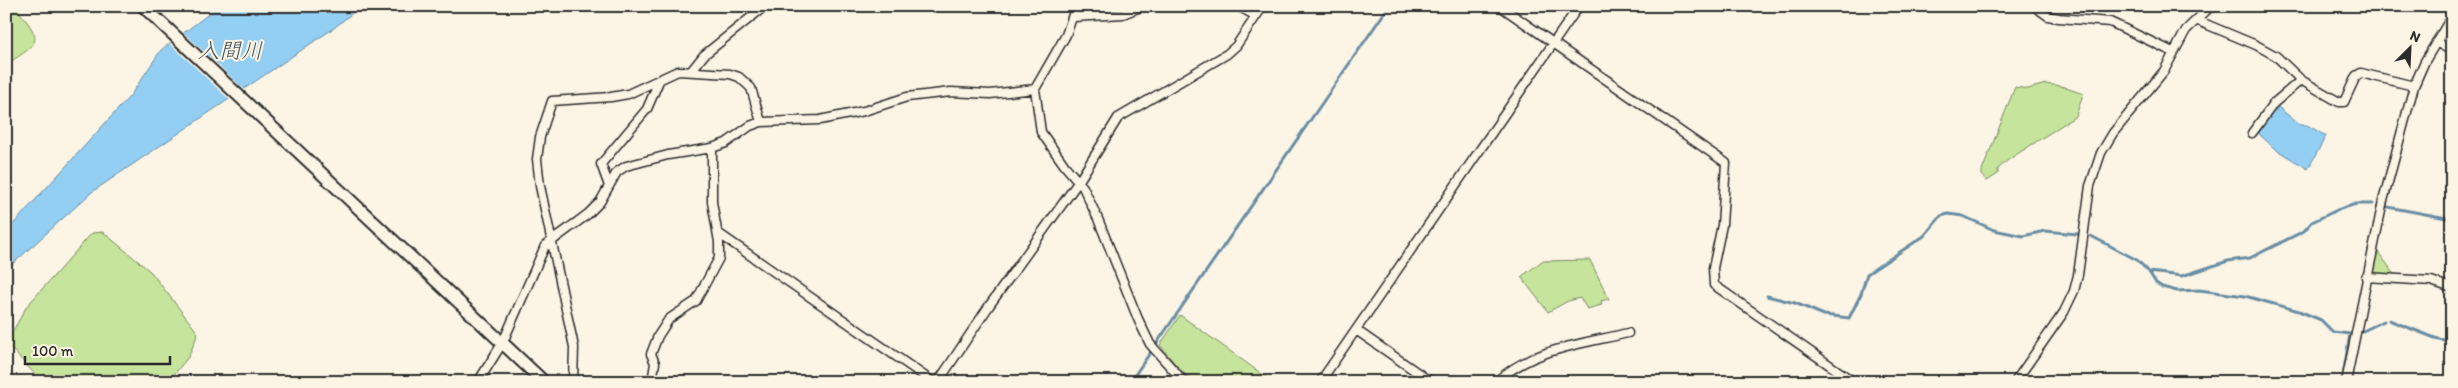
<svg xmlns="http://www.w3.org/2000/svg" width="2458" height="388" font-family="Itim,'Klee One',sans-serif">
<rect width="100%" height="100%" fill="#fcf5e5"/>
<filter id="ink" filterUnits="userSpaceOnUse"><feTurbulence type="fractalNoise" baseFrequency=".02" numOctaves="2"/><feDisplacementMap in="SourceGraphic" scale="10" xChannelSelector="R" yChannelSelector="G"/><feConvolveMatrix kernelMatrix="1 2 1 2 8 2 1 2 1" color-interpolation-filters="sRGB"/></filter>
<g filter="url(#ink)">
<path fill="#c6e49c" stroke="#788864" d="M 6,6 L 15,6 C 41,40 45,41 6,64 Z
M 2046,84 L 2061,86 L 2083,94 L 2076,116 L 2008,160 L 1998,169 L 1998,174 L 1987,181 L 1982,175 L 1982,171 L 2015,87 L 2028,89 Z
M 103,232 L 151,272 L 198,333 L 189,356 L 168,382 L 42,382 L 6,343 L 27,306 L 92,233 Z
M 2375,248 L 2393,272 L 2397,275 L 2370,273 Z
M 1590,260 L 1609,299 L 1601,301 L 1602,305 L 1587,309 L 1580,298 L 1568,301 L 1548,312 L 1521,277 L 1542,261 Z
M 1180,315 L 1273,382 L 1194,382 L 1176,365 L 1160,345 Z"/>
<path fill="#93cef3" stroke="#698da3" d="M 219,6 L 361,6 L 334,28 L 92,192 L 6,270 L 6,232 L 130,96 L 161,50 Z
M 2277,106 L 2300,125 L 2307,125 L 2326,136 L 2308,169 L 2275,149 L 2259,134 L 2262,124 Z"/>
<path fill="#fcf5e5" d="M 183,32 L 246,91 L 231,101 L 168,42 Z"/>
<g fill="none" stroke-linecap="round" stroke-linejoin="round">
<path stroke="#698da3" stroke-width="3" d="M 2388,207 L 2452,219
M 2091,236 L 2137,260 L 2149,272 L 2182,276 L 2228,261 L 2250,258 L 2304,231 L 2312,222 L 2337,210 L 2356,204 L 2373,204
M 2149,272 L 2156,283 L 2162,287 L 2177,291 L 2199,290 L 2245,296 L 2299,311 L 2321,320 L 2333,332 L 2350,334 L 2342,382
M 1767,296 L 1795,303 L 1824,315 L 1849,318 L 1861,294 L 1867,274 L 1924,236 L 1941,216 L 1948,214 L 1963,216 L 1994,230 L 2023,236 L 2045,231 L 2078,234
M 2389,320 L 2435,338 L 2452,342
M 2363,331 L 2384,321
M 1130,382 L 1389,6"/>
<g stroke="#2b2b2b" stroke-width="11">
<path id="street" d="M 1238,6 L 1256,16
M 1500,6 L 1726,163 L 1722,225 L 1713,268 L 1714,285 L 1854,382
M 2034,6 L 2048,16 L 2059,18 L 2110,22 L 2173,52
M 2450,6 L 2452,10
M 1074,17 L 1123,14 L 1143,6
M 2196,20 L 2256,45 L 2276,56 L 2301,80 L 2339,102 L 2344,102 L 2356,76 L 2361,73 L 2414,86
M 2436,42 L 2452,51
M 692,70 L 704,55 L 765,6
M 1035,89 L 1041,132 L 1065,166 L 1083,187 L 1098,219 L 1138,319 L 1150,344 L 1184,382
M 2252,133 L 2274,103 L 2301,80
M 609,186 L 601,164 L 647,109 L 659,81
M 718,233 L 933,382
M 2366,277 L 2431,281 L 2452,288
M 1356,330 L 1431,382
M 478,382 L 503,342 L 545,246 L 588,214 L 600,202 L 617,172 L 626,166 L 668,155 L 712,148 L 726,143 L 750,126 L 761,122 L 820,120 L 864,111 L 907,97 L 951,92 L 990,94 L 1035,89 L 1066,35 L 1076,6
M 573,382 L 574,347 L 540,186 L 537,159 L 540,137 L 552,101 L 611,97 L 628,94 L 678,71 L 730,74 L 739,77 L 751,88 L 761,122
M 652,382 L 655,363 L 651,354 L 658,336 L 669,319 L 696,301 L 719,258 L 719,242 L 712,202 L 712,148
M 938,382 L 989,306 L 1079,181 L 1118,118 L 1227,54 L 1236,46 L 1263,6
M 1320,382 L 1579,6
M 1496,382 C 1531,349 1582,344 1628,333
M 2015,382 L 2064,312 L 2074,291 L 2078,275 L 2090,186 L 2101,153 L 2113,133 L 2164,71 L 2186,30 L 2211,6
M 2346,382 L 2383,201 L 2414,86 L 2425,61 L 2452,16"/>
</g>
<g stroke="#2b2b2b" stroke-width="15">
<path id="secondary" d="M 143,6 L 544,382"/>
</g>
<use href="#street" stroke="#fcf5e5" stroke-width="8"/>
<use href="#secondary" stroke="#fcf5e5" stroke-width="11"/>
</g>
</g>
<g text-anchor="middle" stroke-width="4" stroke-linejoin="round" paint-order="stroke">
<g font-size="22" font-style="italic" fill="#45545d" stroke="#fcf5e5">
<text x="230" y="58">入間川</text>
</g>
</g>
<rect width="2458" height="388" fill="none" stroke="#fcf5e5" stroke-width="25"/>
<rect x="12" y="12" width="2433" height="363" fill="none" stroke="#2b2b2b" stroke-width="2" filter="url(#ink)"/>
<g transform="translate(2410 48) rotate(24)" stroke="#fcf5e5" stroke-width="4" paint-order="stroke">
<path d="M0-4L9 19L0 12L-9 19Z" fill="#2b2b2b"/>
<text y="-8" font-size="14" font-weight="bold" text-anchor="middle" fill="#2b2b2b">N</text>
</g>
<path d="M25 356v8h145v-8" fill="none" stroke="#2b2b2b" stroke-width="2.5"/>
<text x="32" y="356" font-size="15" fill="#2b2b2b" stroke="#fcf5e5" stroke-width="4" paint-order="stroke">100 m</text>
</svg>
